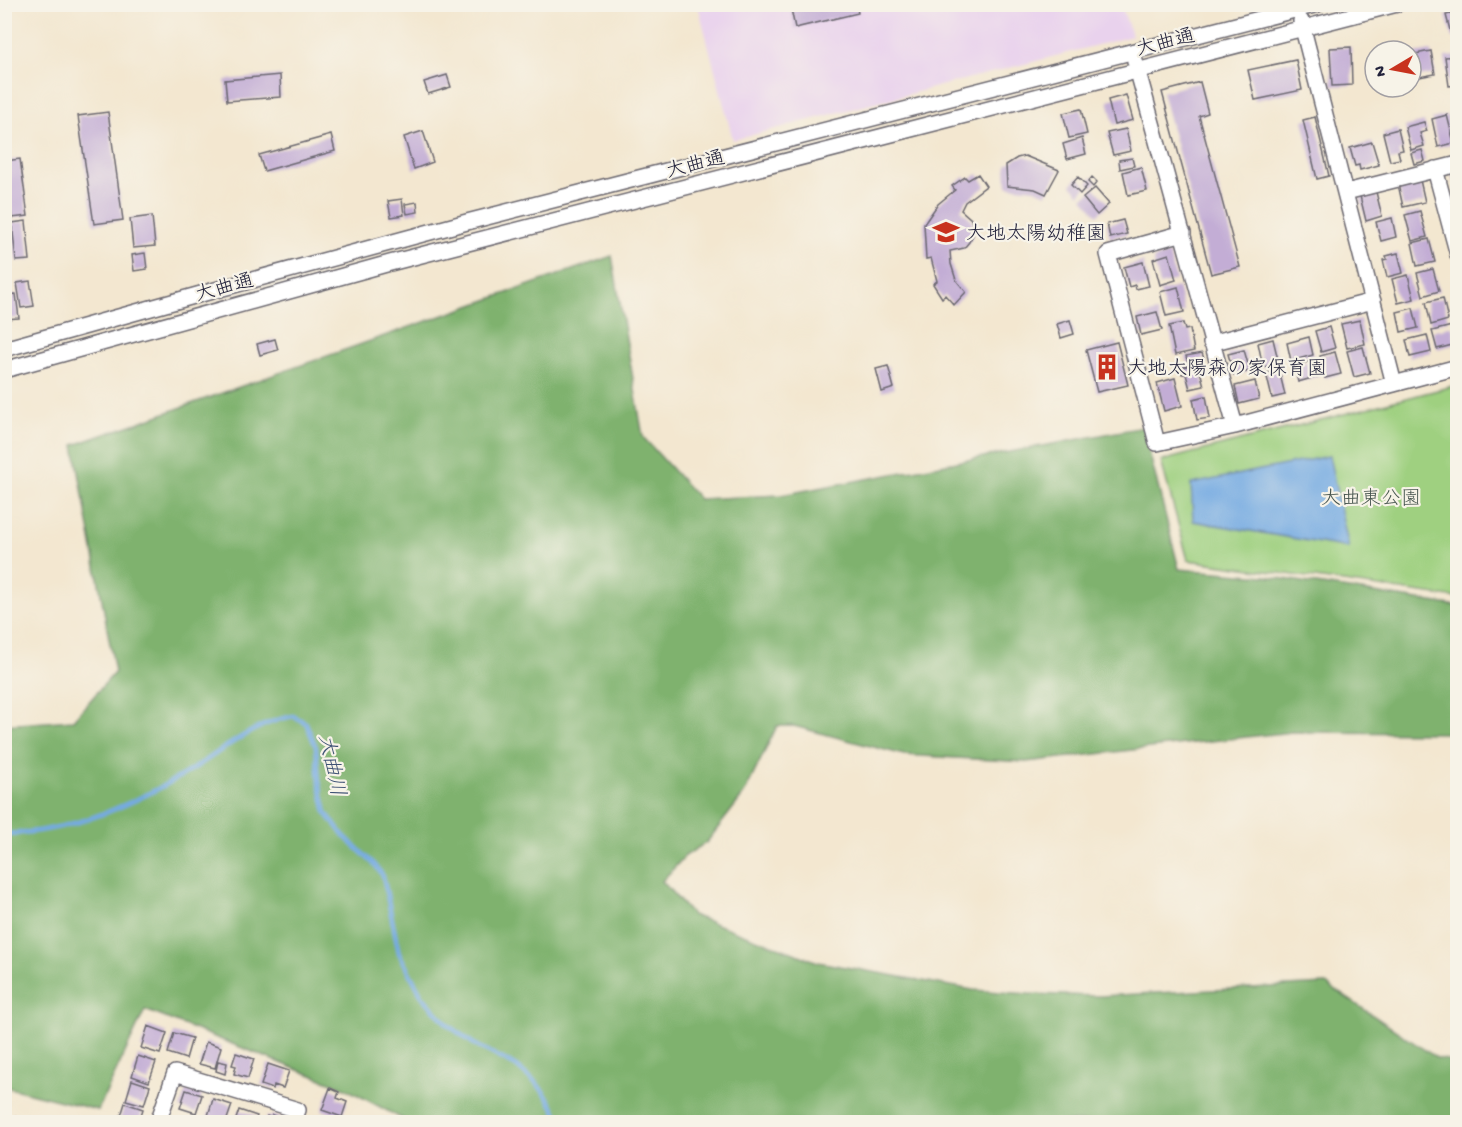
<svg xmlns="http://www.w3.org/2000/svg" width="1462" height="1127" font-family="'Gochi Hand','Klee One',sans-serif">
<rect width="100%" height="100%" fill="#f7f3e8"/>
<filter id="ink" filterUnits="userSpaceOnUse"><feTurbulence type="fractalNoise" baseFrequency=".0167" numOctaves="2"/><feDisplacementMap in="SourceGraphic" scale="12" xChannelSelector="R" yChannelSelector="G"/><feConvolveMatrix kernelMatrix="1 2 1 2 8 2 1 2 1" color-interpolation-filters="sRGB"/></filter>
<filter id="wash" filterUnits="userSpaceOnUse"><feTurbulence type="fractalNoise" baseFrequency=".008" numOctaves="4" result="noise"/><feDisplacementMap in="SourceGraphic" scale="24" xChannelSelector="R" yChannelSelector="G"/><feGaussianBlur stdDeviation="1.35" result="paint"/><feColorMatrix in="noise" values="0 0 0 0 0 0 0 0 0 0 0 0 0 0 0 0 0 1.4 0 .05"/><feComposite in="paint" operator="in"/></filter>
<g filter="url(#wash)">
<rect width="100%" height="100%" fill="#f3e7d0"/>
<path fill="#e9d2ed" d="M 698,5 L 1121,5 L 1132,36 L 733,140 Z"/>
<path fill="#9fd080" stroke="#60795e" stroke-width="1.5" d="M 1457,385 L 1457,598 L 1188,560 L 1161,461 Z"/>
<path fill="#7fb26e" stroke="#506a54" stroke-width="1.5" d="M 612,256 L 643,437 L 699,499 L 781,495 L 1143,427 L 1179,569 L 1265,576 L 1457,606 L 1457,733 L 1292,732 L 1026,762 L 904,755 L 794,726 L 777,726 L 744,794 L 707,842 L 685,856 L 662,881 L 692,915 L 818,962 L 973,990 L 1029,994 L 1099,996 L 1326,984 L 1437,1058 L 1457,1062 L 1457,1122 L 408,1122 L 345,1088 L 145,1010 L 98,1110 L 5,1087 L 5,725 L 73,720 L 115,672 L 74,445 Z"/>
<path fill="#74aae2" stroke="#4b668e" stroke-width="1.5" d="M 1329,456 L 1349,548 L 1193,521 L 1191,484 Z"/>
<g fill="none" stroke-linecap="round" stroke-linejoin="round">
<path stroke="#74aae2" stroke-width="4.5" d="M 4,834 C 67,833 128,807 181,776 C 219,754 250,724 293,716 L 306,723 L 316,747 L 319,781 L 326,813 L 344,836 L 375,865 L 383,876 L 399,953 L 422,996 L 448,1025 L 474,1044 L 516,1066 L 538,1085 L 548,1098 L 562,1122"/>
</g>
<g id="blocks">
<path fill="#c3add5" d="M 790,4 L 856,4 L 858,13 L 795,28 Z
M 1458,12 L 1458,37 L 1452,38 L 1446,15 Z
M 1351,47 L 1352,85 L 1332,86 L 1330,48 Z
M 1431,51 L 1435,74 L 1419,77 L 1415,54 Z
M 1458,56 L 1458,85 L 1449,86 L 1445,57 Z
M 1296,60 L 1302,90 L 1255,100 L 1248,70 Z
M 280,75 L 281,97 L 227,101 L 225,80 Z
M 447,75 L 451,87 L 428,94 L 424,82 Z
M 1200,82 L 1208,113 L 1199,116 L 1240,267 L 1211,274 L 1162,92 Z
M 1126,95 L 1133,120 L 1114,125 L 1108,100 Z
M 1081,109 L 1087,134 L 1069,138 L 1063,113 Z
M 108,112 L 123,220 L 94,224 L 78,116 Z
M 1447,115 L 1454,143 L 1438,147 L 1432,119 Z
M 1315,117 L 1329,176 L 1317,179 L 1303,120 Z
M 1424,122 L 1427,131 L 1420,133 L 1424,146 L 1411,150 L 1405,127 Z
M 1126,129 L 1131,151 L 1113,155 L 1107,133 Z
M 1398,129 L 1403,150 L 1398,151 L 1400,159 L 1390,161 L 1383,133 Z
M 423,131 L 433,162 L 414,169 L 404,137 Z
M 331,135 L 335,151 L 264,171 L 259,155 Z
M 1082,138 L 1086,154 L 1067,159 L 1063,144 Z
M 1372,142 L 1379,165 L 1360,170 L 1359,165 L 1355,166 L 1350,148 Z
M 1422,150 L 1425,161 L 1414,164 L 1411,153 Z
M 1025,156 L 1059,170 L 1046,194 L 1035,189 L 1007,186 L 1006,165 L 1017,158 Z
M 1132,158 L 1134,166 L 1120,169 L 1119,160 Z
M 20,159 L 28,216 L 12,218 L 5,161 Z
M 1141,167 L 1147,191 L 1128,195 L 1123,172 Z
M 1458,173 L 1458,191 L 1457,191 L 1452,174 Z
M 978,174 L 986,186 L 965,202 L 961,210 L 971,219 L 973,227 L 973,235 L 969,242 L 964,248 L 950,251 L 951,264 L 956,280 L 966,292 L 954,305 L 945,295 L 942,298 L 933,284 L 937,281 L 931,258 L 926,259 L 924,224 L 938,204 L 955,190 L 952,186 L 965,177 L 968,180 Z
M 1078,177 L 1087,186 L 1080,194 L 1071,185 Z
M 1092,177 L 1097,182 L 1093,187 L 1088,182 Z
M 1420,180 L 1425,202 L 1403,207 L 1398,184 Z
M 1095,188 L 1109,204 L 1097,215 L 1083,198 Z
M 1376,192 L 1382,216 L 1366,221 L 1360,196 Z
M 402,199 L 404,215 L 391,217 L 388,201 Z
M 417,202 L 418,212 L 407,214 L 405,204 Z
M 1420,211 L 1427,237 L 1412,241 L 1405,215 Z
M 152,216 L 155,246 L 133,248 L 130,219 Z
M 1392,218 L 1396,237 L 1381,241 L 1376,222 Z
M 1123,220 L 1127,234 L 1110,238 L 1107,224 Z
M 26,221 L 30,260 L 16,261 L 12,223 Z
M 1429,239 L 1435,262 L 1417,266 L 1412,243 Z
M 145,253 L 147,269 L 134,271 L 132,255 Z
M 1398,253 L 1403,273 L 1387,277 L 1383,260 L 1387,259 L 1386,256 Z
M 1169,254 L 1176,280 L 1160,285 L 1153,259 Z
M 1143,262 L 1149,286 L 1136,289 L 1135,285 L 1129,287 L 1124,267 Z
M 1433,269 L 1439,291 L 1423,296 L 1417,273 Z
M 1408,275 L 1414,299 L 1398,303 L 1392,279 Z
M 30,281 L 34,306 L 21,308 L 17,283 Z
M 1178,287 L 1184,312 L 1166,316 L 1160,292 Z
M 16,294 L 19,318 L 4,319 L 4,295 Z
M 1443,298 L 1448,320 L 1431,325 L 1426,302 Z
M 1413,308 L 1418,328 L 1401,332 L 1397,312 Z
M 1157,312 L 1162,330 L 1141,335 L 1137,317 Z
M 1070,320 L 1074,334 L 1061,338 L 1057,324 Z
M 1360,320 L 1365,344 L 1347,348 L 1341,324 Z
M 1183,323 L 1185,330 L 1190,329 L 1194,351 L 1175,355 L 1169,326 Z
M 1452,326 L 1456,344 L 1437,349 L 1432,331 Z
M 1329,327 L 1335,348 L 1321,352 L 1315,331 Z
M 1427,335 L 1431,352 L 1410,357 L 1406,340 Z
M 1309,337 L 1313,355 L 1291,361 L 1287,343 Z
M 275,339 L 278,350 L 260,355 L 257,344 Z
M 1273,339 L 1279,364 L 1263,367 L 1258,343 Z
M 1117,342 L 1128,385 L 1097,392 L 1086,350 Z
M 1363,347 L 1370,373 L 1354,377 L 1347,351 Z
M 1244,350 L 1250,371 L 1234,375 L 1228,354 Z
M 1335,352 L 1341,374 L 1325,378 L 1320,356 Z
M 1202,353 L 1204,359 L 1188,363 L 1186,356 Z
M 1314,360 L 1319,376 L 1298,382 L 1294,366 Z
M 1198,363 L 1204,386 L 1190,389 L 1186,374 L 1182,374 L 1180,368 Z
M 888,366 L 894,388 L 882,392 L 876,369 Z
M 1279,370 L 1285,395 L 1272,398 L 1266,373 Z
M 1175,378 L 1182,406 L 1164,411 L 1157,383 Z
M 1255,381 L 1259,399 L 1239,404 L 1235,386 Z
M 1206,396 L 1210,418 L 1197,420 L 1193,399 Z
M 148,1026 L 167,1033 L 160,1054 L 141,1048 Z
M 174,1033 L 192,1038 L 186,1059 L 168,1053 Z
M 206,1042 L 221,1047 L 215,1068 L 199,1064 Z
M 236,1053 L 254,1059 L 248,1078 L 234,1074 L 236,1066 L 232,1065 Z
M 138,1056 L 156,1062 L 149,1082 L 132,1076 Z
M 218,1061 L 227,1063 L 225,1074 L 216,1071 Z
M 268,1064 L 289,1071 L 283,1088 L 274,1085 L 273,1089 L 261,1085 Z
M 132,1080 L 150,1086 L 144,1105 L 126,1100 Z
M 330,1088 L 339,1092 L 337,1098 L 347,1102 L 342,1117 L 322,1110 Z
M 186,1090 L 202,1095 L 196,1113 L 180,1108 Z
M 213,1099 L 232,1105 L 226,1122 L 217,1122 L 207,1119 Z
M 125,1103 L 143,1109 L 139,1122 L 119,1122 Z
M 239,1110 L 257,1116 L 255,1122 L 235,1122 Z
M 272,1115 L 283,1119 L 282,1122 L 265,1122 L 267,1116 L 271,1118 Z
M 10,1116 L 55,1121 L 55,1122 L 9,1122 Z"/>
</g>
</g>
<g filter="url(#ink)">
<use href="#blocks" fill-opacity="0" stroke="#6b676f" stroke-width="1.5"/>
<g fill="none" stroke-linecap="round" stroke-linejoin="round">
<g stroke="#6b676f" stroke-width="18">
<path id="minor" d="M 1301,21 L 1394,384
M 1135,61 L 1235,426
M 1435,169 L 1458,255
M 1346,192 L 1458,164
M 1183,233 L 1108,254 L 1157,443 L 1235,426 L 1458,367
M 1211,343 L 1373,301
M 4,349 L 219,289 L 467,222 L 1318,4
M 4,370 L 390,263 L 1397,4
M 158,1122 L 175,1073 L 298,1110 L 293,1122"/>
</g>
<use href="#minor" stroke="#fff" stroke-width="15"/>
</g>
</g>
<defs>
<g id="school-bare" transform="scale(2.07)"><path d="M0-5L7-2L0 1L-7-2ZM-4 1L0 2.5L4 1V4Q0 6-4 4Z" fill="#c8321e" stroke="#f7f3e8" stroke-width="2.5" paint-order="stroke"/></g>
<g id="building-bare" transform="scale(2.07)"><path d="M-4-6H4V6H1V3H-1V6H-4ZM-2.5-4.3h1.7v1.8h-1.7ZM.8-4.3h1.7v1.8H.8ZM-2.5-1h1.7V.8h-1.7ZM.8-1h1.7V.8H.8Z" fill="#c8321e" stroke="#f7f3e8" stroke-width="2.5" paint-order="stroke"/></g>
</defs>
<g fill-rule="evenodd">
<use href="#school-bare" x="946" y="232"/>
<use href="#building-bare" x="1107" y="367"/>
</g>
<g text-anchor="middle" stroke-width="4.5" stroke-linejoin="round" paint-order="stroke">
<g font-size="20" fill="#22223b" stroke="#f7f3e8">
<text transform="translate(1165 41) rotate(-14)" y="7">大曲通</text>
<text transform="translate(695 163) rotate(-14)" y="7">大曲通</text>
<text transform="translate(224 286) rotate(-15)" y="7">大曲通</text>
</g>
<g font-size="20" fill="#22223b" stroke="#f7f3e8" text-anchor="start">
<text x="966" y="239">大地太陽幼稚園</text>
<text x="1127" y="374">大地太陽森の家保育園</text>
</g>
<g font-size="20" fill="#485650" stroke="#f7f3e8">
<text x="1371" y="504">大曲東公園</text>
</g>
<g font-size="21" font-style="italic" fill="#3f5275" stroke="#f7f3e8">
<text transform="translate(333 765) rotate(78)" y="7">大曲川</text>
</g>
</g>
<rect width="1462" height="1127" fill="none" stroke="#f7f3e8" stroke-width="24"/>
<g transform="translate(1393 69) rotate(260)"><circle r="28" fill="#f7f3e8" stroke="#a29fa3" stroke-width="1.5"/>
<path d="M0-4.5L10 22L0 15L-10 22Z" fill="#c8321e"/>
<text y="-9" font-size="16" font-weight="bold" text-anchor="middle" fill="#22223b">N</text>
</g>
</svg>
